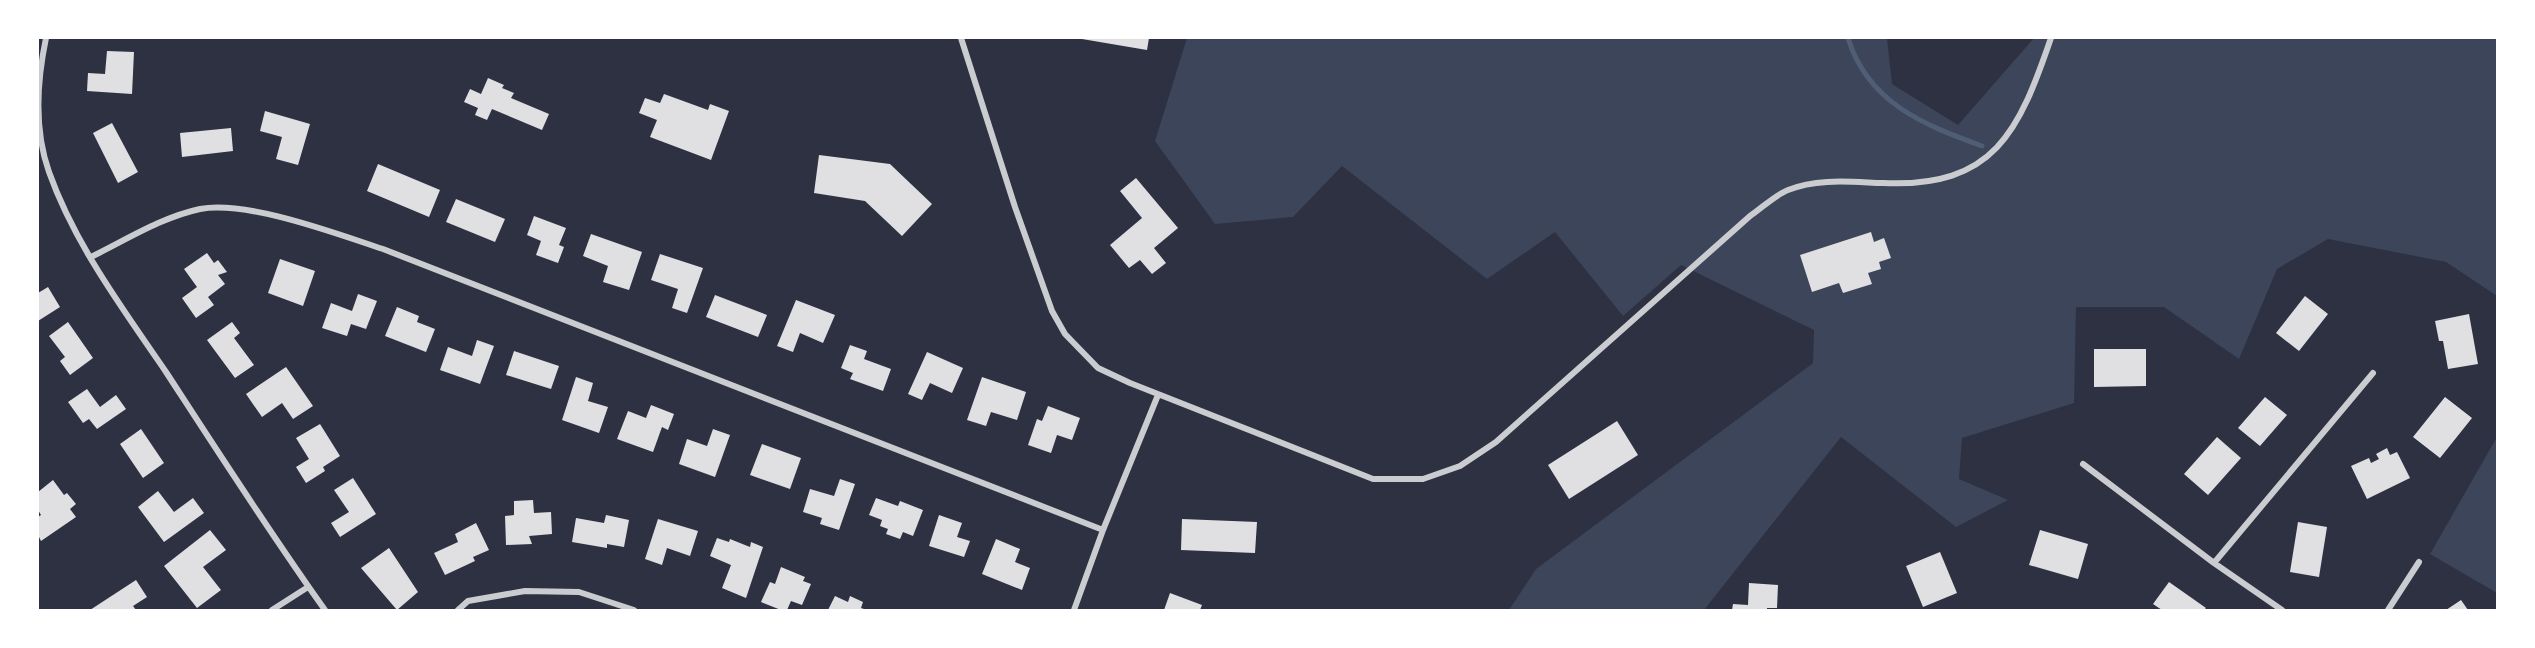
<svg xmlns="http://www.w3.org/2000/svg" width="2535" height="648" font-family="'Source Sans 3',sans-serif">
<rect width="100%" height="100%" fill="#2d3142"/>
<path fill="#3c4559" d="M 1187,38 L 1887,38 L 1892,84 L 1958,125 L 2034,38 L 2497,38 L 2497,296 L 2446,262 L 2328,239 L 2277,269 L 2239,359 L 2164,307 L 2076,307 L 2074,403 L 1962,438 L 1959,479 L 2008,500 L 1956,527 L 1841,437 L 1704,610 L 1509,610 L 1536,569 L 1813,363 L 1814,330 L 1681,265 L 1623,316 L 1555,232 L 1487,279 L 1342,166 L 1293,217 L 1215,224 L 1155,141 Z
M 2497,437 L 2497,593 L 2430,554 Z"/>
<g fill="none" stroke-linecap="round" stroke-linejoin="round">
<path stroke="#4f5d75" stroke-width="5" d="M 1848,38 C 1868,103 1924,125 1982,146"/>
</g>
<path fill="#e0e0e3" d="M 1076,38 L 1149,38 L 1147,50 Z
M 107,51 L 134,52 L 132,94 L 87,91 L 88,73 L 105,74 Z
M 488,78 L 504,85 L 502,88 L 514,93 L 511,98 L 549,114 L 542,130 L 492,109 L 487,120 L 475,115 L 478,108 L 464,102 L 470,89 L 481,94 Z
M 664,94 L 708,110 L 710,104 L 729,111 L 711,160 L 650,137 L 657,120 L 639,113 L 645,98 L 660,103 Z
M 265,111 L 310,124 L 298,165 L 276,159 L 282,137 L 260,131 Z
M 112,123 L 138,172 L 118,183 L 93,133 Z
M 231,128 L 233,151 L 182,157 L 180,133 Z
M 819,155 L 890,164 L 932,204 L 902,236 L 865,201 L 814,193 Z
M 378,164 L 440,190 L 429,217 L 367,191 Z
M 1136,178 L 1178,228 L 1154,248 L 1166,263 L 1152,274 L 1140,260 L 1129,268 L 1110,245 L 1142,218 L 1120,191 Z
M 456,199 L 505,219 L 495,242 L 446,222 Z
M 534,216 L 566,228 L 559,245 L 564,247 L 558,263 L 536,255 L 541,241 L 527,235 Z
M 1871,232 L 1874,242 L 1884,238 L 1891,258 L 1879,262 L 1881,269 L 1868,273 L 1872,284 L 1843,293 L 1839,283 L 1812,292 L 1800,255 Z
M 591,234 L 642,252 L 629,290 L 603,282 L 608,266 L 583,256 Z
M 207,253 L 214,263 L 218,260 L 227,272 L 218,275 L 225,284 L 208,297 L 214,305 L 196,318 L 182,298 L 197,287 L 184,269 Z
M 660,254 L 703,268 L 687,313 L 672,308 L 678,289 L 651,280 Z
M 280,259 L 315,271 L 303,306 L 268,293 Z
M 48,287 L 60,307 L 38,321 L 38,293 Z
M 358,294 L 377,301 L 366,329 L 351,324 L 347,336 L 322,328 L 331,303 L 352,311 Z
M 715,295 L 767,315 L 758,337 L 706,317 Z
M 2305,296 L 2328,314 L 2299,351 L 2276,333 Z
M 796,300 L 835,315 L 823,343 L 800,333 L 793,352 L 777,346 Z
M 397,307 L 419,316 L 417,322 L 435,329 L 426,352 L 385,336 Z
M 2469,314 L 2478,364 L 2448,369 L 2443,341 L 2439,341 L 2435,321 Z
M 68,322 L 93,358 L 70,375 L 60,361 L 65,357 L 49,336 Z
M 232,322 L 240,333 L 234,338 L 254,365 L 235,378 L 207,340 Z
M 477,340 L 494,346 L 480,384 L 440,370 L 448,347 L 472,356 Z
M 850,345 L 867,351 L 864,359 L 891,369 L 883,391 L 850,379 L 853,373 L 841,368 Z
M 2094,349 L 2146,349 L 2146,386 L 2094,387 Z
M 514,351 L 559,366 L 551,389 L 506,375 Z
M 927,352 L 963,368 L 952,393 L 930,383 L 922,400 L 908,394 Z
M 286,367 L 313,406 L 293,419 L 282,403 L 262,417 L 246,394 Z
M 576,377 L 593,383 L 588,401 L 608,407 L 599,433 L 562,420 Z
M 982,377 L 1026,392 L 1017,420 L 991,412 L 986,426 L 967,420 Z
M 87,389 L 100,407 L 116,395 L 126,409 L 97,429 L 89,419 L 83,423 L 68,402 Z
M 2265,397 L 2287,415 L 2260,446 L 2238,428 Z
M 2445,397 L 2472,418 L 2440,458 L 2413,437 Z
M 651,405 L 674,414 L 668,430 L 662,427 L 653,452 L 617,439 L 628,411 L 646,418 Z
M 1048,406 L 1080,418 L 1072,440 L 1057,435 L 1051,453 L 1028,445 L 1037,419 L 1042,421 Z
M 1617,421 L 1638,455 L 1569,499 L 1548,465 Z
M 320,424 L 340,456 L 323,467 L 325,471 L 306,483 L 296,467 L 309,459 L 296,438 Z
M 141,429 L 164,463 L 143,478 L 120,444 Z
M 713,429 L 730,435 L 715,477 L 679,464 L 687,439 L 707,446 Z
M 2217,437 L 2241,458 L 2208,495 L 2184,474 Z
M 762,444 L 801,458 L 790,489 L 750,475 Z
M 2387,448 L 2390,455 L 2397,452 L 2410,478 L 2367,499 L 2351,466 L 2369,458 L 2371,463 L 2379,459 L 2376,454 Z
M 353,478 L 376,514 L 340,537 L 331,523 L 349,512 L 334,490 Z
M 840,479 L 855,484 L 839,530 L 820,524 L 822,518 L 803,512 L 810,489 L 834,496 Z
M 53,480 L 64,495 L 67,493 L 76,504 L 70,509 L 76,517 L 41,541 L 38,535 L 38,517 L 41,515 L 38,510 L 38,492 Z
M 158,491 L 174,512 L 193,498 L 204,513 L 164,542 L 138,507 Z
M 876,498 L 898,506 L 900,501 L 923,510 L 913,536 L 903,532 L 900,539 L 886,534 L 888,529 L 880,526 L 882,520 L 869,515 Z
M 533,500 L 534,513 L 551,512 L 552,534 L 529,536 L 532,544 L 506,545 L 505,516 L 514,515 L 514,501 Z
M 606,515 L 629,520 L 624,547 L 607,544 L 607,548 L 572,542 L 576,518 L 604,523 Z
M 939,515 L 962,523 L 957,537 L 970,541 L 964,557 L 929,546 Z
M 658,519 L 698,531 L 690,556 L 667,548 L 662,565 L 645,559 Z
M 1182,519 L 1257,522 L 1255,553 L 1181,550 Z
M 2298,522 L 2327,527 L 2319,577 L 2290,572 Z
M 476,523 L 489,550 L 473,557 L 475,561 L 445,575 L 434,553 L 458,542 L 455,534 Z
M 210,530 L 226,550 L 203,567 L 221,590 L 197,608 L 164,566 Z
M 2040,530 L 2088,544 L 2078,579 L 2029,565 Z
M 717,538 L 729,542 L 730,539 L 750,547 L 751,542 L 763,547 L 746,598 L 722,588 L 731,565 L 710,556 Z
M 996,539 L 1020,549 L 1015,562 L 1030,568 L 1022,590 L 982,574 Z
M 389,548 L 418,592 L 397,610 L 361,568 Z
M 1940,552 L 1957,593 L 1923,607 L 1906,566 Z
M 781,567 L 805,577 L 803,581 L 811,584 L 802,605 L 791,601 L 787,610 L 781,610 L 761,602 L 770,582 L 775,584 Z
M 136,580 L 147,597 L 133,606 L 136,610 L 90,610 Z
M 2169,582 L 2206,608 L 2204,610 L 2162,610 L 2153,604 Z
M 1749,583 L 1778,585 L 1777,608 L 1767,608 L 1767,610 L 1732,610 L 1733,604 L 1748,605 Z
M 1170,593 L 1202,605 L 1200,610 L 1164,610 Z
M 835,596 L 848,602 L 850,596 L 863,602 L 861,608 L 867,610 L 828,610 Z
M 2461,600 L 2468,610 L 2446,610 Z"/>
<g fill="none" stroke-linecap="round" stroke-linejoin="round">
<path stroke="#caccd0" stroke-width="6" d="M 46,38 C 37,81 34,130 49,172 C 75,245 123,309 166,372 C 218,452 270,533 325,610
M 961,38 L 1015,207 L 1052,311 L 1065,334 L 1098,368 L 1130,383 L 1373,479 L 1423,479 L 1460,466 L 1496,442 L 1750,216 C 1762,208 1775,195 1788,190 C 1818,178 1851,182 1883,183 C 1995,188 2019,131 2051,38
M 91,257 C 126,240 162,217 200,209 C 247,200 337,234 383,249 L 1103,530
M 2083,464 L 2214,563 L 2282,610
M 2214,563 L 2373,373
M 272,610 L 308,587
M 458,610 L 468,601 L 525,591 L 579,592 L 634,610
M 1074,610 L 1103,530 L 1158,395
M 2388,610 L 2419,562"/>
</g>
<rect width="2535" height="648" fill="none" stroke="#ffffff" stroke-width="78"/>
</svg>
